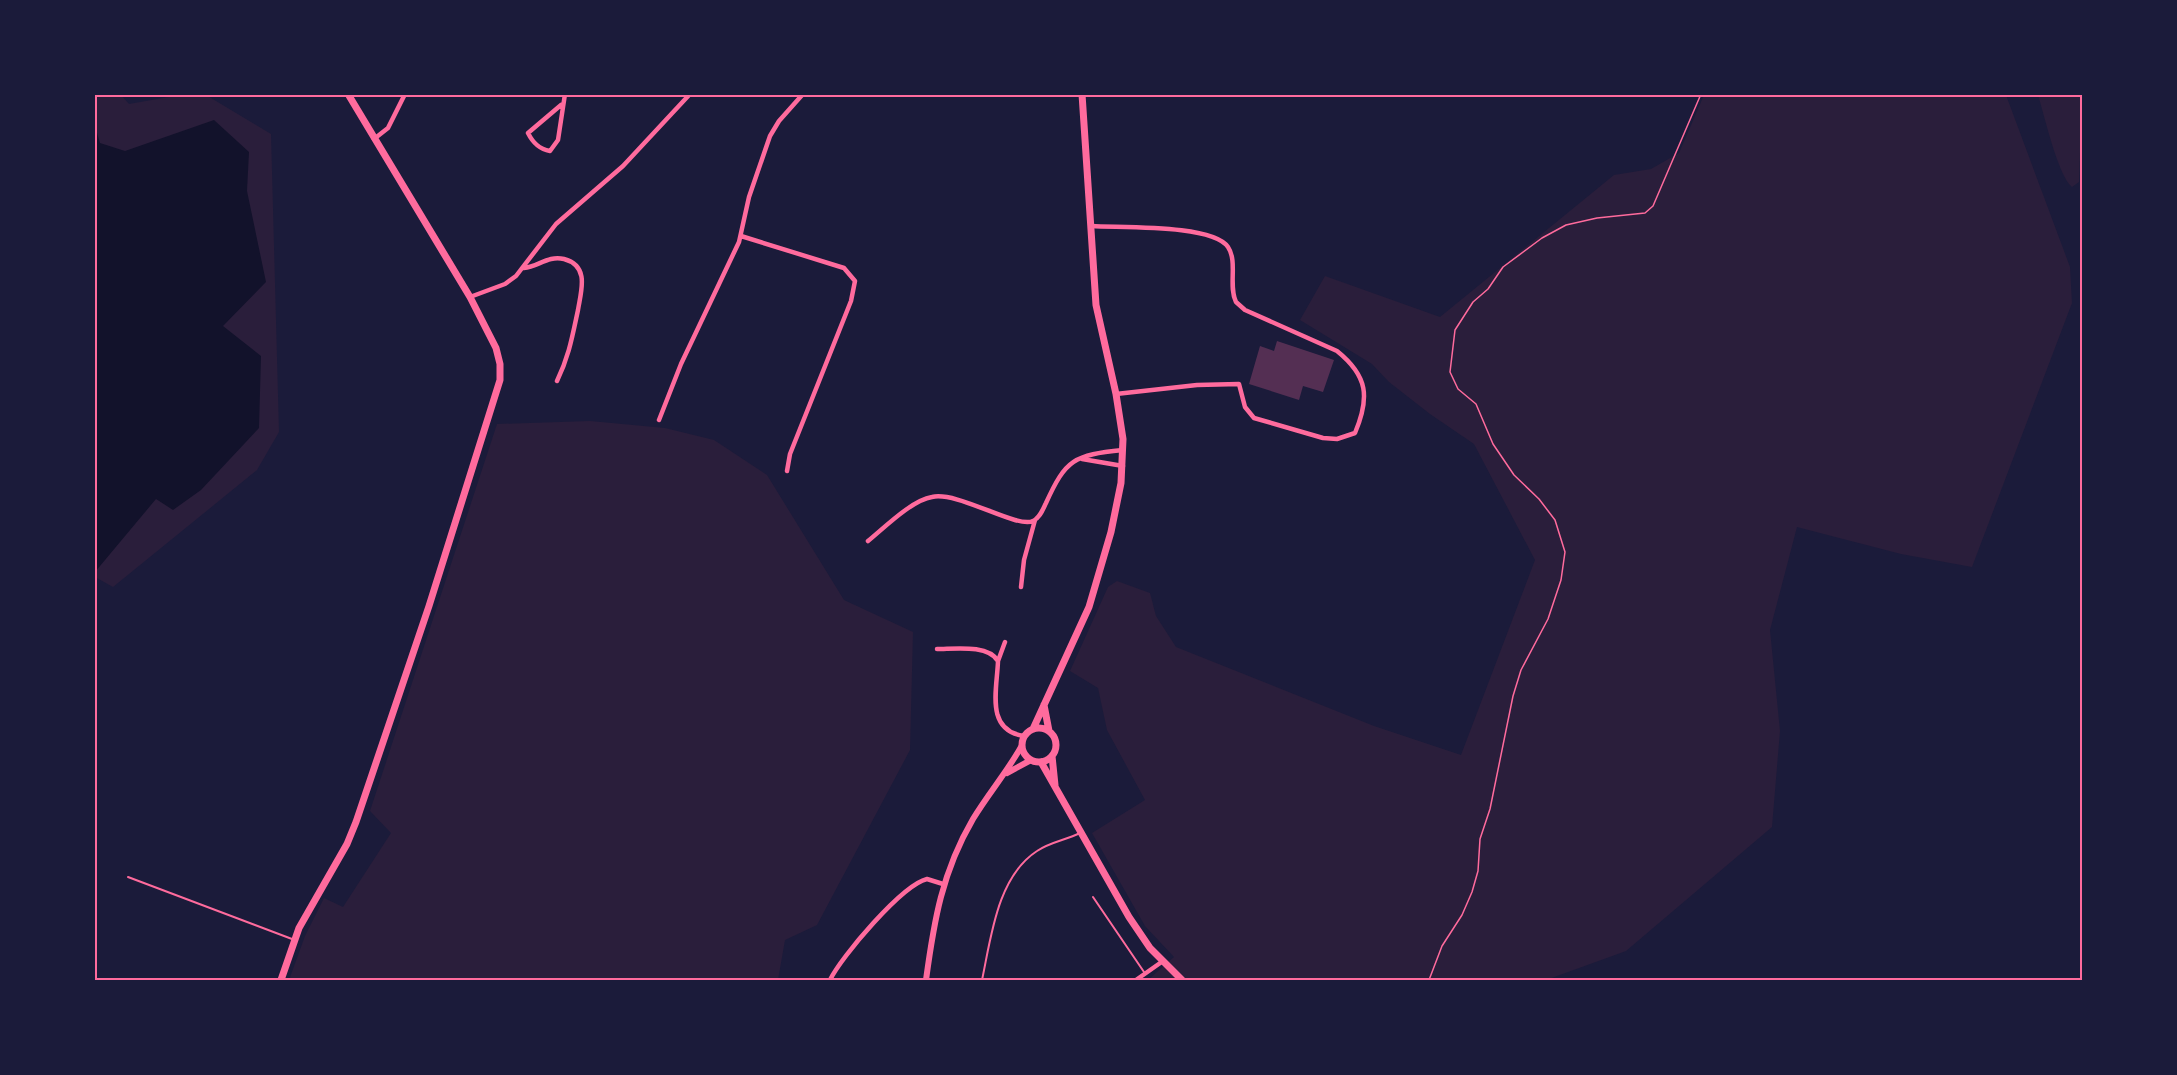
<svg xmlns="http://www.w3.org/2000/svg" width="2177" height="1075" font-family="Georgia,serif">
<rect width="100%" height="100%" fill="#1b1b3a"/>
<path fill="#2a1e3b" d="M 95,95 L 121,95 L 129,104 L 180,95 L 206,95 L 271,134 L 279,432 L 257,470 L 113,587 L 95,577 Z
M 1704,95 L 2006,95 L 2070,267 L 2072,303 L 1972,567 L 1901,554 L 1797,527 L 1770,630 L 1780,731 L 1772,827 L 1626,951 L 1546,980 L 1148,980 L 1174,957 L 1145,926 L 1092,833 L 1145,800 L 1107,730 L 1098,688 L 1070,671 L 1108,587 L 1117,581 L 1150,593 L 1156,616 L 1176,647 L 1374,726 L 1461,755 L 1535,560 L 1474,444 L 1430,414 L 1389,382 L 1372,364 L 1300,320 L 1325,276 L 1440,317 L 1614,175 L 1651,169 L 1679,153 Z
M 2038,95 L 2082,95 L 2079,182 L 2072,187 C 2058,176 2044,114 2038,95 Z
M 590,421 L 665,428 L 714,440 L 767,475 L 844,600 L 913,632 L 910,750 L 817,925 L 785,940 L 778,980 L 289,980 L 305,936 L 324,898 L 343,907 L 391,833 L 370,811 L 497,424 Z"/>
<path fill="#12122b" d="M 214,120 L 249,152 L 247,191 L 266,282 L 223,326 L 261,356 L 259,428 L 201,490 L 173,510 L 156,499 L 95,572 L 95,126 L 100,143 L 125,151 Z"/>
<path fill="#542f53" d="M 1277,341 L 1334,360 L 1323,392 L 1303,386 L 1299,400 L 1249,384 L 1260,346 L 1274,351 Z"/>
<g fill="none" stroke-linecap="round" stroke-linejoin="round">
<path stroke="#ff6b9d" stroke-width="1.5" d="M 1429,980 L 1442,946 L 1462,915 L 1472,892 L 1478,871 L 1480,839 L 1490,809 L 1513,696 L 1521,670 L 1548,619 L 1561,580 L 1565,552 L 1555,520 L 1539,499 L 1514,475 L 1493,444 L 1476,404 L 1458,389 L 1450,372 L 1455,330 L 1473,302 L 1488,289 L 1503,267 L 1542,238 L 1566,225 L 1597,218 L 1645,213 L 1653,206 L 1701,94"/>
<path stroke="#ff6b9d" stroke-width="2" d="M 128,877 L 292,939
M 1093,897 L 1144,972
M 982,980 C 991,938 997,877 1037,851 C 1050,842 1066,840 1080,833"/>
<path stroke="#ff6b9d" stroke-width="4.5" d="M 561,105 L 528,133 C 533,143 539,149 550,151 L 558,140 L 565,94
M 374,139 L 388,128 L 405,94
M 1092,226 C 1120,228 1212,224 1228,247 C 1238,262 1228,286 1236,302 L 1245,310 L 1337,351 C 1368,376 1370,397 1355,433 L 1337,439 L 1323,438 L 1254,418 L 1245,407 L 1239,384 L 1197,385 L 1116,394
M 741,236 L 844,268 L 855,281 L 851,301 L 790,454 L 787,471
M 524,268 C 538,267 548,255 564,259 C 590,266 581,291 578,310 C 572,338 569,356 557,381
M 470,297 L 505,284 L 516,276 L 556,224 L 623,166 L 690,94
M 659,420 L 681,364 L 739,242 L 749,197 L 770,136 L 779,121 L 803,94
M 1082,459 L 1123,466
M 868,541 C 884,528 912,500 932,497 C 958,491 1017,529 1033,521 C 1040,518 1043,509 1046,503 C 1066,459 1074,455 1123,450
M 1021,587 L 1024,560 L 1035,520
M 937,649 C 954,649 988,644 998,661 C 997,690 985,730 1024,736
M 998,661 L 1005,642
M 830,980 C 841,957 902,885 927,879 L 943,884
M 1136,980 L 1163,961"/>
<path stroke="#ff6b9d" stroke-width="6" d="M 1007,773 L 1031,760
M 926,980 C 934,921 942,872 973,819 C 988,794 1007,772 1021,747"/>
<path stroke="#ff6b9d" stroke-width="7" d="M 1044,705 L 1049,731
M1022 745a17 17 0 1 1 34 0a17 17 0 1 1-34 0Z
M 1033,729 L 1089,607 L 1111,532 L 1121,483 L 1123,439 L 1116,394 L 1096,305 L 1082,94
M 1052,756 L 1055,785
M 1041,762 L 1129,917 L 1150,948 L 1182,980
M 281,980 L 299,928 L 347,844 L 356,822 L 429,606 L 500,380 L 500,364 L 496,348 L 470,297 L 348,94"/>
</g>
<rect width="2177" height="1075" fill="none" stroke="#1b1b3a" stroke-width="192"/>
<rect x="96" y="96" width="1985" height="883" fill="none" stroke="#ff6b9d" stroke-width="2"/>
</svg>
